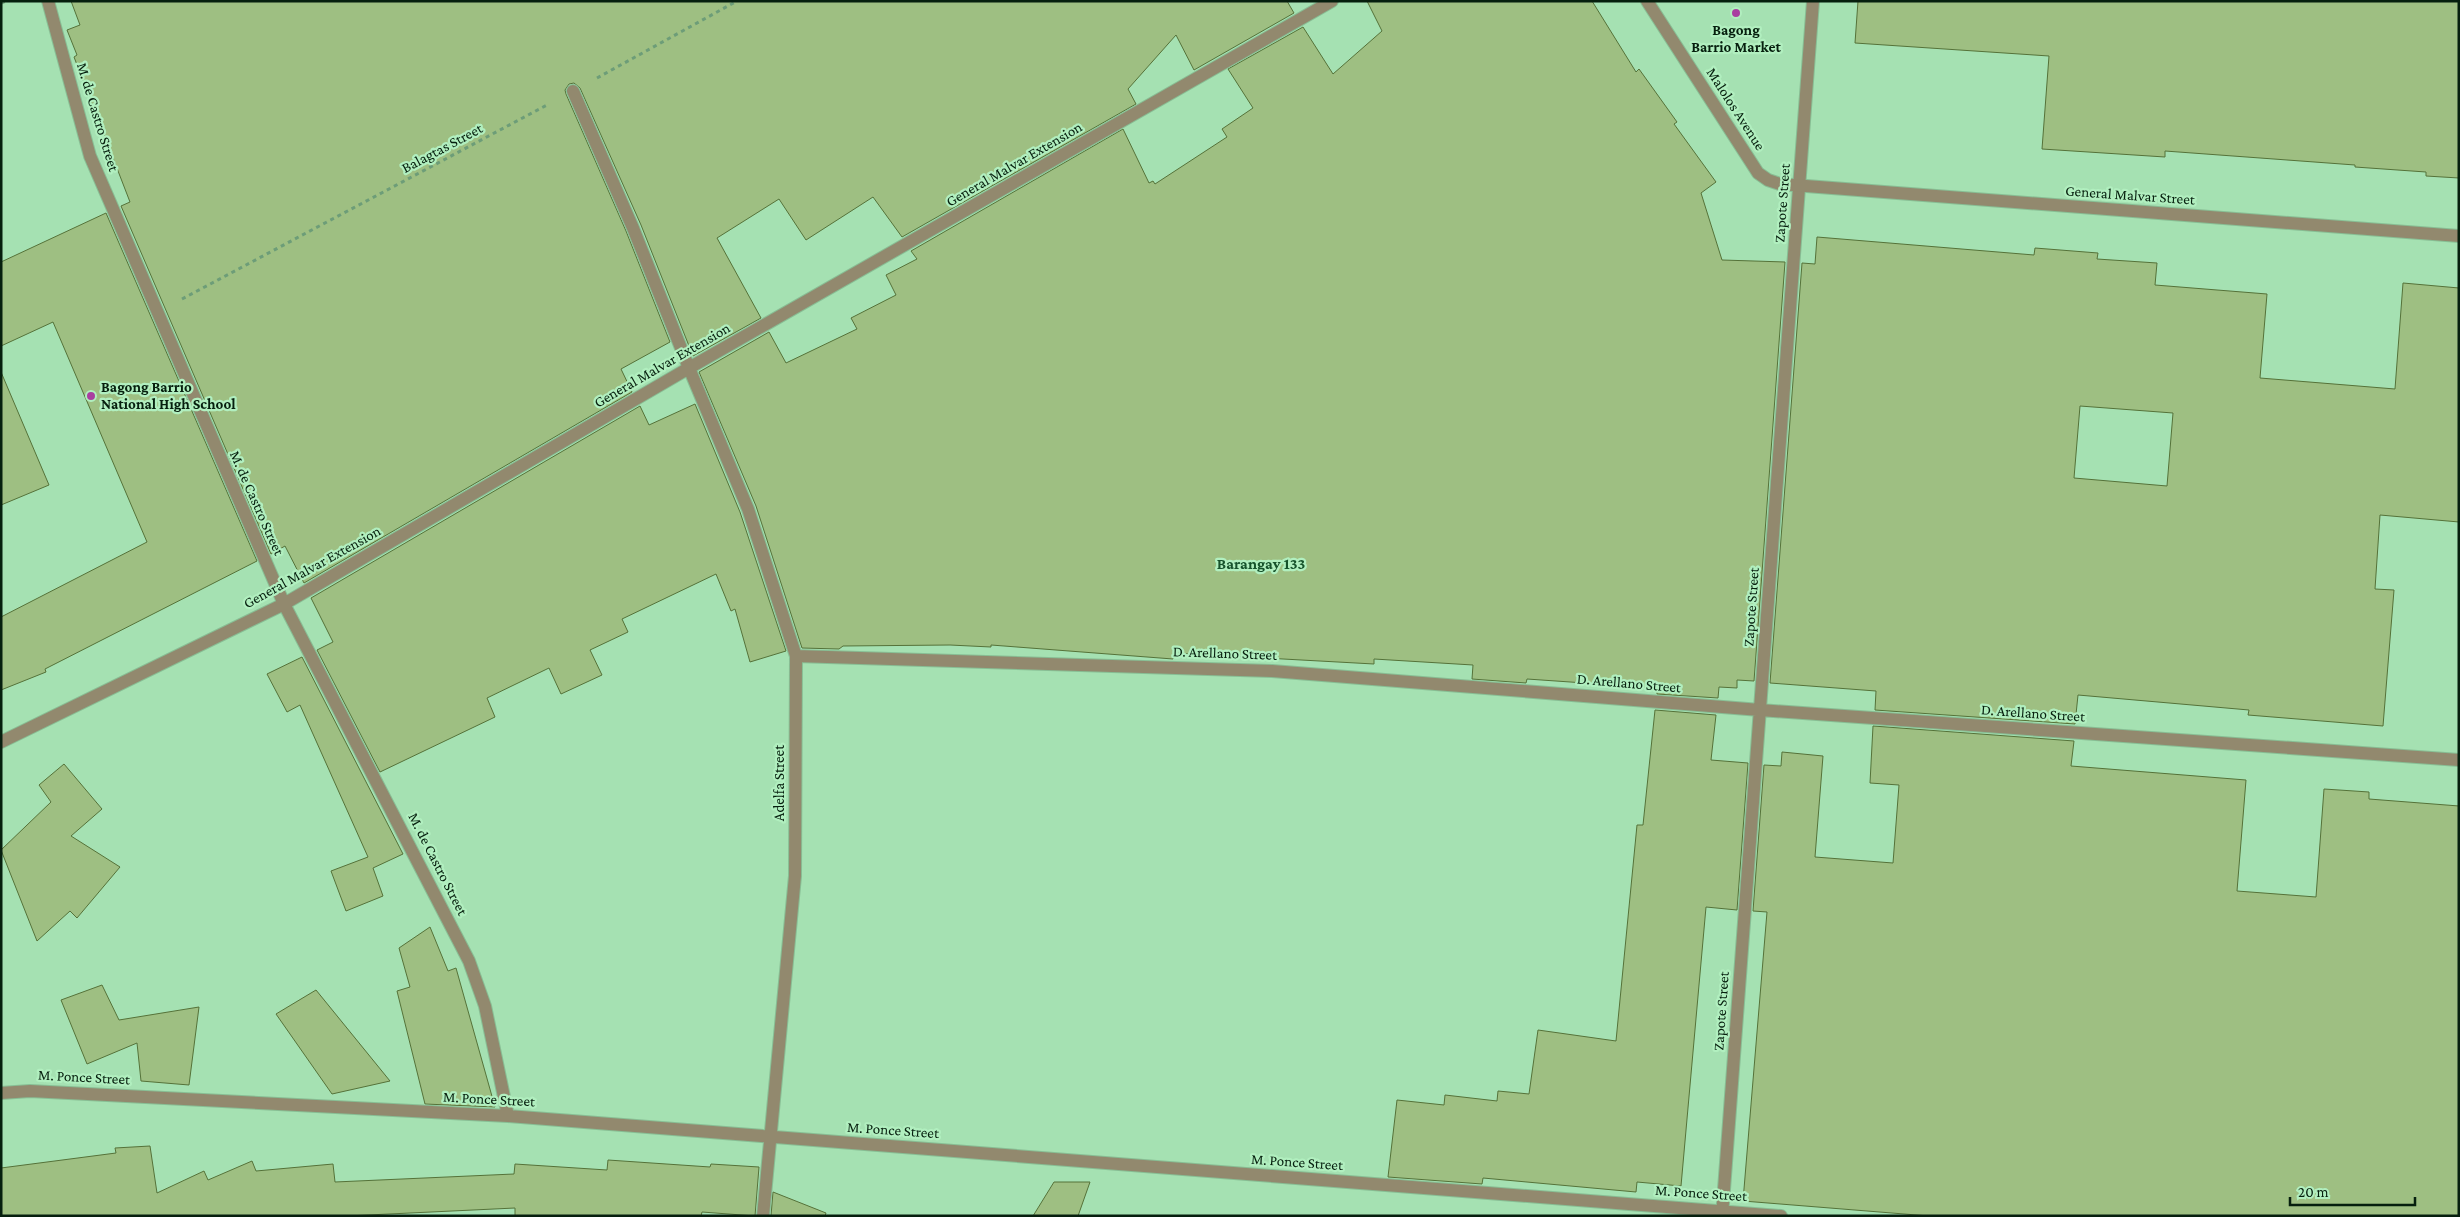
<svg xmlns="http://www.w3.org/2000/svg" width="2460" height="1217" font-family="'Crimson Pro',serif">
<rect width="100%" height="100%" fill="#a5e1b2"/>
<path fill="#9ebf82" stroke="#557239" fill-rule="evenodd" d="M 71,1 L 1287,1 L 1294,13 L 1194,70 L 1176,35 L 1128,89 L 1136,104 L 902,237 L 873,197 L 806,240 L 779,199 L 717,238 L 761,318 L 693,356 L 641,225 L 580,88 L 574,83 L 569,84 L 565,90 L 566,94 L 626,231 L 670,342 L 621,369 L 632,392 L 304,583 L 285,546 L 271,554 L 121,206 L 130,202 L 74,57 L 77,55 L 67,30 L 80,25 Z
M 1367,1 L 1592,1 L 1636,72 L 1639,69 L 1677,122 L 1674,124 L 1716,182 L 1701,193 L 1722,260 L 1785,262 L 1754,681 L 1737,680 L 1737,688 L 1719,687 L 1718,698 L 1657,694 L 1657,688 L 1527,679 L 1526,683 L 1472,679 L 1473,665 L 1374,659 L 1374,664 L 1174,653 L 1173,659 L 991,645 L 991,647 L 950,645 L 843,646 L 839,649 L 802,648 L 756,506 L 699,372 L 769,332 L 786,363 L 857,329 L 851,318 L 896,295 L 886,275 L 917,259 L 911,251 L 1123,129 L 1149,183 L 1153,181 L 1155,184 L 1227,137 L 1222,129 L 1253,108 L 1228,69 L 1303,27 L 1333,74 L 1382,31 Z
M 1858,1 L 2459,1 L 2459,178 L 2426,176 L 2426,172 L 2355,167 L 2355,165 L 2165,151 L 2165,157 L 2042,149 L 2049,56 L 1855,43 Z
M 106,213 L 257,561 L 45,669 L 46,672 L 1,690 L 1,617 L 147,542 L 53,322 L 1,346 L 1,262 Z
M 1817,237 L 2034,255 L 2035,248 L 2098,253 L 2097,259 L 2157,263 L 2155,285 L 2267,294 L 2260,378 L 2395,389 L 2403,283 L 2459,288 L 2459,522 L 2380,515 L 2375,589 L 2394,590 L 2383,726 L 2248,715 L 2249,710 L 2078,695 L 2075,724 L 1875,710 L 1876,691 L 1770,683 L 1802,263 L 1815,264 ZM 2080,406 L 2173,413 L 2167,486 L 2074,478 Z
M 1,372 L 49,485 L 1,505 Z
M 695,404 L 740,512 L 786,651 L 750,662 L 735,609 L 731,611 L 716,574 L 622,619 L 628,632 L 590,650 L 602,675 L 561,694 L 549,668 L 487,698 L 495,717 L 380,772 L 317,650 L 333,642 L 311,598 L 640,406 L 649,425 Z
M 302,657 L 403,854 L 373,868 L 383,896 L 346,911 L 331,871 L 368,857 L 300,705 L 287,712 L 267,674 Z
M 1655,710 L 1716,715 L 1711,760 L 1748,763 L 1737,910 L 1706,907 L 1681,1186 L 1637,1182 L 1636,1192 L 1483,1178 L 1482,1184 L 1388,1177 L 1397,1100 L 1444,1105 L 1445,1095 L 1497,1101 L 1498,1091 L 1529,1094 L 1538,1030 L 1616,1041 L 1637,825 L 1643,825 Z
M 1873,726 L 2074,741 L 2071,766 L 2246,780 L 2237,891 L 2316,897 L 2324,789 L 2369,792 L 2369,799 L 2459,806 L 2459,1216 L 1929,1216 L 1743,1201 L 1767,912 L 1753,911 L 1764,765 L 1781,766 L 1782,752 L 1823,756 L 1815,857 L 1893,863 L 1899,785 L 1870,783 Z
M 64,764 L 102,809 L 71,836 L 120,867 L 77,918 L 70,911 L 37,941 L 1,850 L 51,802 L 39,785 Z
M 430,927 L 448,971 L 456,968 L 495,1107 L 425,1104 L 397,991 L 410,987 L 399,948 Z
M 102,985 L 119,1020 L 199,1007 L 189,1085 L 141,1081 L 137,1043 L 87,1064 L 61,1000 Z
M 316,990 L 390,1081 L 332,1094 L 276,1014 Z
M 150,1146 L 157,1193 L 204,1171 L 208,1180 L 252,1161 L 256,1171 L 333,1164 L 335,1182 L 514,1174 L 515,1164 L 607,1170 L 608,1160 L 710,1167 L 711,1164 L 759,1167 L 755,1216 L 702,1212 L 701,1216 L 515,1216 L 515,1208 L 347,1216 L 1,1216 L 1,1168 L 116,1153 L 115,1148 Z
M 1054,1182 L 1090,1182 L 1078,1216 L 1033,1216 Z
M 773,1192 L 826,1213 L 825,1216 L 771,1216 Z"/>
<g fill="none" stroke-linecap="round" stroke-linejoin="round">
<g stroke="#88be94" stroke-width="14">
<path id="service" d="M 573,91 L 633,228 L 689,368"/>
</g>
<g stroke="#88be94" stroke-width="14">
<path id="minor" d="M 48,1 L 90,156 L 284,604 L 469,961 L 485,1006 L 508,1116
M 689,368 L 748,509 L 796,656 L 795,876 L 763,1216
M 796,656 L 1272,671 L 1760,710 L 2459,760
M 1,742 L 284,604 L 689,368 L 1332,1
M 1,1093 L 30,1091 L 508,1116 L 1781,1216
M 1722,1216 L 1813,1"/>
</g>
<g stroke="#88be94" stroke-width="14">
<path id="tertiary" d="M 1647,1 L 1758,173 L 1768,180 L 1780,184 L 2459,236"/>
</g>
<path stroke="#6d9d78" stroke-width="3" stroke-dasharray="4 4" stroke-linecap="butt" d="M 1,3 L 6,1
M 597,78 L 737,1
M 182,299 L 547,105"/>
<use href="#service" stroke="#92896e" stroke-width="12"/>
<use href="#minor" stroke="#92896e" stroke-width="12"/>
<use href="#tertiary" stroke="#92896e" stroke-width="12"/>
</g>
<g fill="#a93fa0" stroke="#b1efbf" stroke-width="2">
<circle cx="1736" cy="13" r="5"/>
<circle cx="91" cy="396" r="5"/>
</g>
<g text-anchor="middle" stroke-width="4.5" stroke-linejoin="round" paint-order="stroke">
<g font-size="15" font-weight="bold" fill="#061f0e" stroke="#b1efbf">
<text x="1736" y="35">Bagong<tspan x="1736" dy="17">Barrio Market</tspan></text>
<text x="101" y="392" text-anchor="start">Bagong Barrio<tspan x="101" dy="17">National High School</tspan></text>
</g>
<g font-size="15" fill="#061f0e" stroke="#b1efbf">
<text transform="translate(1736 109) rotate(57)" y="5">Malolos Avenue</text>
<text transform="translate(98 117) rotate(73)" y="5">M. de Castro Street</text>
<text transform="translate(442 148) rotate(-28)" y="5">Balagtas Street</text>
<text transform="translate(1014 164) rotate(-30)" y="5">General Malvar Extension</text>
<text transform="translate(2130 195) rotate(4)" y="5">General Malvar Street</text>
<text transform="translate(1782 203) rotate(-86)" y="5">Zapote Street</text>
<text transform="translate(662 365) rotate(-30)" y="5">General Malvar Extension</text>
<text transform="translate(257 503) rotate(66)" y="5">M. de Castro Street</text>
<text transform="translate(312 567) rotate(-29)" y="5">General Malvar Extension</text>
<text transform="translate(1751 607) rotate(-86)" y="5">Zapote Street</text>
<text transform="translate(1225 653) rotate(2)" y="5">D. Arellano Street</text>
<text transform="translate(1629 683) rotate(5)" y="5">D. Arellano Street</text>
<text transform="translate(2033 713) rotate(4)" y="5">D. Arellano Street</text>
<text transform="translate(779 783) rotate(-90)" y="5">Adelfa Street</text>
<text transform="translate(438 864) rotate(63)" y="5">M. de Castro Street</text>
<text transform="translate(1721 1011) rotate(-86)" y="5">Zapote Street</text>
<text transform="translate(84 1077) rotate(3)" y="5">M. Ponce Street</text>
<text transform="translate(489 1099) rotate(3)" y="5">M. Ponce Street</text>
<text transform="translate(893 1130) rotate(4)" y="5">M. Ponce Street</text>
<text transform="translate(1297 1162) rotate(4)" y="5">M. Ponce Street</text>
<text transform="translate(1701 1193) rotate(4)" y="5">M. Ponce Street</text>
</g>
<g font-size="16" font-weight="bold" fill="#16522b" stroke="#b1efbf">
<text x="1261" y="569">Barangay 133</text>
</g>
</g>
<rect width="2460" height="1217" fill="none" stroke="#061f0e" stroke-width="5"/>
<path d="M2290 1197v8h125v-8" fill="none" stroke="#061f0e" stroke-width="2.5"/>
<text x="2298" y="1197" font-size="15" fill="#061f0e" stroke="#b1efbf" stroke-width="4" paint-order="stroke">20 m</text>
</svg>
